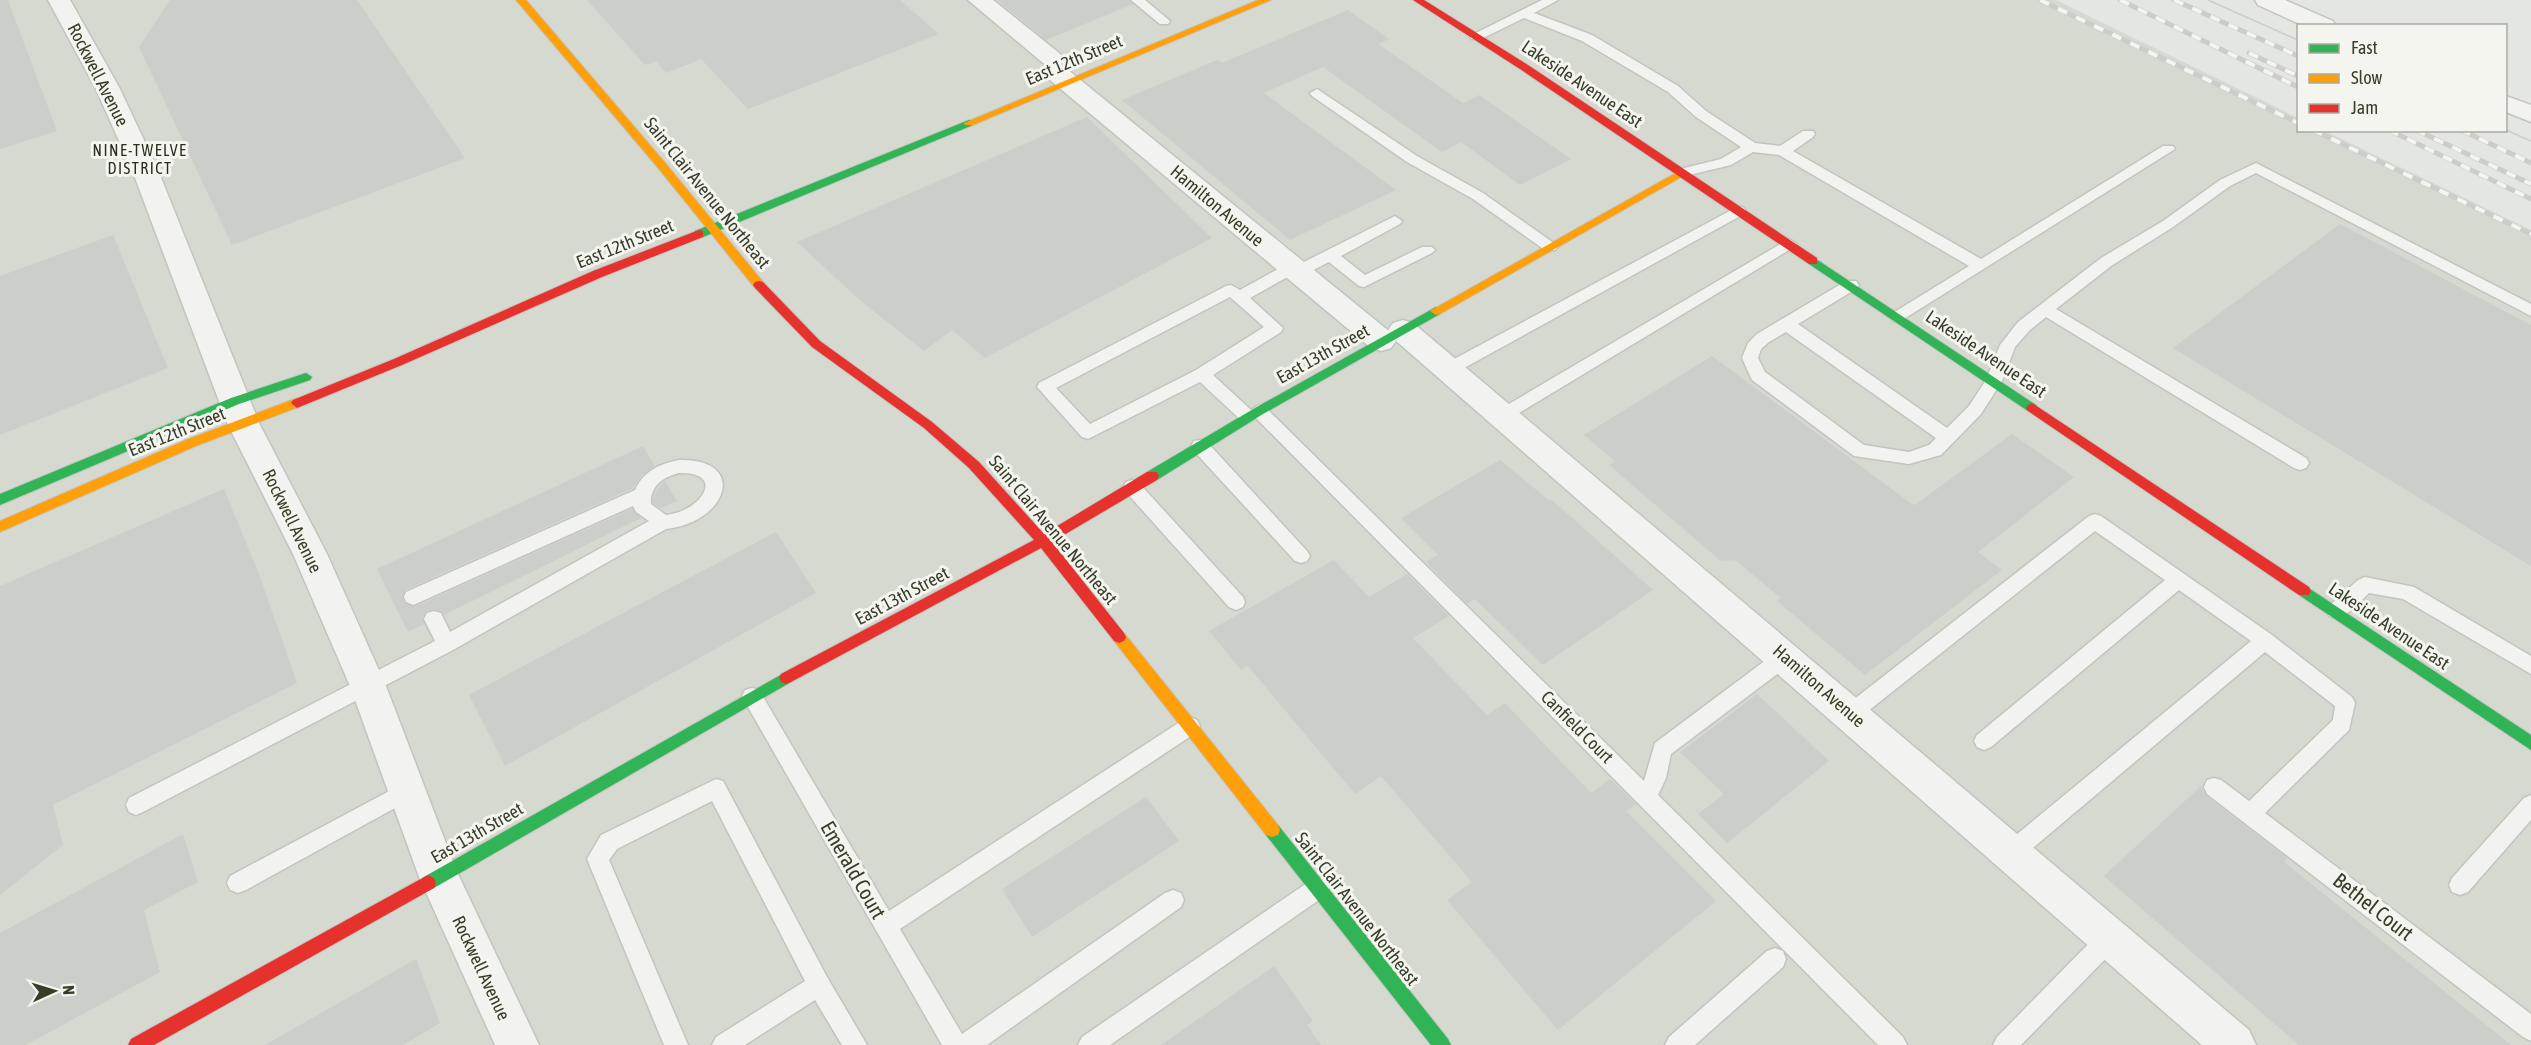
<svg xmlns="http://www.w3.org/2000/svg" width="2531" height="1045" font-family="'Asap Condensed',sans-serif">
<rect width="100%" height="100%" fill="#e4e6e1"/>
<path fill="#d5d9d0" d="M 0,0 L 2056,0 L 2298,118 L 2298,130 L 2325,131 L 2531,230 L 2531,1045 L 0,1045 Z"/>
<path fill="#ccceca" d="M 0,0 L 8,0 L 57,131 L 0,149 Z
M 170,0 L 357,0 L 465,158 L 232,245 L 139,47 Z
M 587,0 L 900,0 L 939,34 L 748,109 L 701,59 L 666,73 L 656,61 L 645,65 Z
M 997,0 L 1129,0 L 1133,4 L 1046,40 Z
M 1348,10 L 1389,39 L 1378,44 L 1463,103 L 1479,95 L 1571,159 L 1520,185 L 1461,142 L 1442,152 L 1323,67 L 1264,93 L 1396,190 L 1290,240 L 1122,100 L 1217,60 L 1222,63 Z
M 1087,117 L 1212,238 L 985,358 L 952,330 L 924,351 L 862,302 L 797,242 Z
M 2340,224 L 2531,325 L 2531,566 L 2173,348 Z
M 113,235 L 168,368 L 0,435 L 0,276 Z
M 1712,356 L 1912,504 L 1915,505 L 2012,434 L 2074,477 L 1978,552 L 2002,570 L 1865,675 L 1777,601 L 1781,598 L 1735,560 L 1721,561 L 1609,465 L 1615,461 L 1584,435 Z
M 643,446 L 655,466 L 641,476 L 633,488 L 405,590 L 402,598 L 405,604 L 414,607 L 632,509 L 641,518 L 444,615 L 442,611 L 435,609 L 426,611 L 422,618 L 424,624 L 408,632 L 377,569 Z
M 1500,460 L 1550,501 L 1552,500 L 1653,590 L 1543,665 L 1475,599 L 1467,604 L 1426,562 L 1438,555 L 1401,518 Z
M 665,481 L 677,501 L 661,508 L 653,503 L 654,498 L 657,489 Z
M 224,489 L 259,574 L 297,683 L 53,805 L 63,845 L 0,895 L 0,586 Z
M 776,532 L 816,593 L 505,766 L 469,695 Z
M 1334,560 L 1369,597 L 1407,574 L 1449,616 L 1413,638 L 1487,715 L 1505,703 L 1591,793 L 1610,779 L 1636,804 L 1626,811 L 1716,901 L 1558,1030 L 1447,900 L 1472,882 L 1381,776 L 1355,794 L 1248,666 L 1241,670 L 1209,631 Z
M 1757,694 L 1829,761 L 1727,843 L 1698,814 L 1724,794 L 1680,752 Z
M 2201,786 L 2206,796 L 2287,858 L 2284,862 L 2511,1045 L 2299,1045 L 2104,876 Z
M 1146,797 L 1179,841 L 1032,937 L 1002,889 Z
M 183,834 L 198,882 L 144,910 L 160,972 L 26,1045 L 0,1045 L 0,933 Z
M 416,959 L 440,1023 L 403,1045 L 265,1045 Z
M 1274,966 L 1313,1021 L 1307,1025 L 1321,1045 L 1161,1045 Z"/>
<g fill="none" stroke-linecap="round" stroke-linejoin="round">
<g stroke="#c2c4c0" stroke-width="3">
<path id="lane" d="M 1131,0 L 1145,0 L 1170,21 L 1168,24 L 1160,24 Z
M 1542,0 L 1558,0 L 1534,13 L 1592,35 L 1678,86 L 1706,111 L 1755,143 L 1780,146 L 1803,131 L 1813,131 L 1815,134 L 1813,137 L 1793,151 L 1981,259 L 2163,146 L 2173,146 L 2175,149 L 1899,322 L 1893,321 L 1891,317 L 1893,313 L 1969,266 L 1779,155 L 1753,152 L 1731,165 L 1681,177 L 1676,176 L 1674,173 L 1676,170 L 1721,159 L 1741,147 L 1696,117 L 1668,92 L 1582,41 L 1524,18 L 1481,39 L 1471,39 L 1470,36 Z
M 1317,89 L 1417,156 L 1483,193 L 1555,244 L 1558,247 L 1555,250 L 1545,250 L 1473,199 L 1407,162 L 1312,96 L 1310,93 Z
M 2256,163 L 2531,304 L 2531,316 L 2256,173 L 2230,186 L 2173,227 L 2111,266 L 2056,309 L 2306,458 L 2309,463 L 2306,468 L 2300,470 L 2294,468 L 2046,317 L 2030,330 L 2015,347 L 2002,381 L 1981,414 L 1941,455 L 1909,464 L 1854,456 L 1752,380 L 1742,358 L 1748,343 L 1757,334 L 1846,281 L 1856,281 L 1859,285 L 1856,289 L 1798,324 L 1947,428 L 1969,406 L 1986,380 L 2000,345 L 2018,322 L 2101,258 L 2163,221 L 2220,180 ZM 1786,332 L 1936,438 L 1929,445 L 1909,452 L 1864,445 L 1765,372 L 1758,358 L 1761,349 L 1769,342 Z
M 1739,206 L 1744,208 L 1746,211 L 1744,214 L 1455,373 L 1443,373 L 1441,369 L 1443,365 Z
M 1395,216 L 1402,221 L 1400,224 L 1341,256 L 1365,275 L 1422,247 L 1432,247 L 1435,250 L 1432,253 L 1364,287 L 1359,286 L 1329,262 L 1302,276 L 1291,275 L 1250,298 L 1283,328 L 1281,332 L 1213,375 L 1251,410 L 1259,405 L 1265,407 L 1644,781 L 1655,743 L 1778,651 L 1785,649 L 1792,651 L 1795,657 L 1792,663 L 1671,754 L 1666,778 L 1658,795 L 1903,1037 L 1907,1045 L 1878,1045 L 1256,418 L 1248,423 L 1242,421 L 1200,382 L 1088,439 L 1082,437 L 1037,387 L 1039,383 L 1226,286 L 1231,285 L 1240,290 L 1287,264 L 1292,263 L 1298,265 ZM 1230,297 L 1264,327 L 1196,370 L 1090,424 L 1056,388 Z
M 1789,239 L 1797,244 L 1794,247 L 1509,419 L 1497,419 L 1495,415 L 1497,411 Z
M 1200,440 L 1206,441 L 1307,551 L 1310,556 L 1307,561 L 1301,563 L 1295,561 L 1194,451 L 1191,446 L 1194,441 Z
M 679,460 C 748,458 729,522 666,529 L 453,650 L 143,812 L 136,815 L 129,812 L 126,805 L 129,798 L 435,641 L 424,619 L 427,613 L 434,611 L 441,613 L 450,632 L 649,521 L 636,512 L 633,506 L 420,602 L 413,605 L 406,602 L 404,597 L 406,592 L 635,490 C 644,471 659,464 679,460 ZM 679,473 C 727,472 702,511 666,515 L 651,504 C 650,486 663,477 679,473 Z
M 1132,480 L 1138,482 L 1243,597 L 1245,602 L 1243,607 L 1236,610 L 1229,607 L 1126,492 L 1123,487 L 1126,482 Z
M 2095,514 L 2101,516 L 2272,635 L 2352,697 L 2355,703 L 2349,730 L 2265,813 L 2531,1014 L 2531,1041 L 2523,1037 L 2207,794 L 2204,787 L 2207,780 L 2214,778 L 2221,780 L 2249,801 L 2333,720 L 2335,706 L 2265,652 L 2020,859 L 2012,862 L 2004,859 L 2001,852 L 2004,845 L 2251,641 L 2179,590 L 1991,747 L 1984,750 L 1977,747 L 1974,741 L 1977,735 L 2165,580 L 2095,531 L 1858,719 L 1851,722 L 1844,719 L 1841,713 L 1844,707 L 2089,516 Z
M 2365,577 L 2414,587 L 2531,656 L 2531,674 L 2403,599 L 2369,593 C 2358,603 2345,622 2329,616 L 2327,611 L 2329,606 L 2358,580 Z
M 752,688 L 759,690 L 889,911 L 1183,720 L 1190,717 L 1197,720 L 1200,726 L 1197,732 L 900,929 L 962,1034 L 1165,893 L 1173,890 L 1181,893 L 1184,900 L 1181,907 L 987,1045 L 942,1045 L 745,702 L 742,696 L 745,690 Z
M 716,779 L 723,781 L 827,977 L 867,1045 L 842,1045 L 815,1000 L 745,1045 L 712,1045 L 716,1037 L 805,981 L 712,801 L 617,849 L 609,860 L 688,1045 L 664,1045 L 587,859 L 601,835 Z
M 408,781 L 415,783 L 418,790 L 415,797 L 246,890 L 238,893 L 230,890 L 227,883 L 230,876 Z
M 2531,795 L 2531,820 L 2468,892 L 2460,895 L 2452,892 L 2449,885 L 2452,878 L 2524,798 Z
M 1318,878 L 1326,881 L 1329,888 L 1326,895 L 1110,1045 L 1078,1045 L 1082,1037 L 1310,881 Z
M 2111,926 L 2119,929 L 2122,937 L 2119,945 L 2021,1045 L 1993,1045 L 1997,1037 L 2103,929 Z
M 1775,948 L 1783,951 L 1786,959 L 1783,967 L 1695,1045 L 1665,1045 L 1669,1037 L 1767,951 Z"/>
</g>
<g stroke="#c2c4c0" stroke-width="3">
<path id="street" d="M 48,0 L 70,0 L 119,87 L 158,170 L 260,425 L 327,554 L 386,686 L 457,872 L 539,1045 L 495,1045 L 419,877 L 350,686 L 293,554 L 228,425 L 132,170 L 95,87 Z
M 968,0 L 993,0 L 1059,53 L 1063,58 L 1057,64 L 1062,65 L 1390,332 L 1388,330 L 1393,323 L 1403,320 L 1413,323 L 2249,1030 L 2256,1045 L 2202,1045 L 1394,339 L 1396,341 L 1391,348 L 1381,351 L 1371,348 L 1044,75 L 1041,70 L 1047,64 L 1043,63 Z
M 2255,0 L 2285,0 L 2333,21 L 2336,26 L 2304,26 L 2258,5 Z
M 2506,96 L 2531,105 L 2531,122 L 2506,112 Z"/>
</g>
<g stroke="#c2c4c0" stroke-width="2">
<path id="fast" d="M 969,120 L 973,121 L 973,125 L 703,237 L 695,237 L 693,234 L 695,231 Z
M 1813,257 L 2036,405 L 2038,408 L 2036,411 L 2028,411 L 1809,264 L 1807,261 Z
M 1436,307 L 1442,311 L 1440,314 L 1263,414 L 1157,480 L 1147,480 L 1145,476 L 1147,472 L 1255,408 Z
M 306,373 L 312,377 L 310,380 L 239,404 L 0,505 L 0,494 L 231,398 Z
M 2304,585 L 2531,735 L 2531,750 L 2299,595 L 2297,591 L 2299,587 Z
M 786,672 L 791,674 L 793,678 L 791,682 L 434,888 L 428,891 L 422,888 L 420,883 L 422,878 Z
M 1272,823 L 1278,825 L 1448,1039 L 1451,1045 L 1431,1045 L 1266,835 L 1264,830 L 1266,825 Z"/>
</g>
<g stroke="#c2c4c0" stroke-width="2">
<path id="slow" d="M 516,0 L 526,0 L 667,165 L 763,282 L 765,285 L 763,288 L 755,288 L 659,169 Z
M 1258,0 L 1271,0 L 973,125 L 965,125 L 964,123 Z
M 1681,170 L 1686,173 L 1685,175 L 1440,314 L 1436,315 L 1430,311 Z
M 297,398 L 301,400 L 303,403 L 301,406 L 196,446 L 0,532 L 0,521 L 186,440 Z
M 1119,631 L 1124,633 L 1278,825 L 1280,830 L 1278,835 L 1272,837 L 1266,835 L 1114,641 L 1112,637 L 1114,633 Z"/>
</g>
<g stroke="#c2c4c0" stroke-width="2">
<path id="jam" d="M 1413,0 L 1424,0 L 1531,67 L 1817,258 L 1817,264 L 1809,264 L 1523,71 Z
M 699,230 L 703,231 L 703,237 L 602,277 L 402,365 L 297,408 L 291,403 L 293,400 L 394,359 L 593,271 Z
M 759,281 L 763,282 L 820,341 L 932,422 L 979,462 L 1044,534 L 1147,472 L 1157,472 L 1159,476 L 1157,480 L 1052,542 L 1124,633 L 1126,637 L 1124,641 L 1119,643 L 1114,641 L 1041,548 L 791,682 L 786,684 L 781,682 L 779,678 L 781,674 L 1034,540 L 969,468 L 924,428 L 812,347 L 755,288 L 753,285 L 755,282 Z
M 2032,403 L 2309,587 L 2311,591 L 2309,595 L 2299,595 L 2028,411 L 2026,408 L 2028,405 Z
M 428,875 L 434,878 L 436,883 L 434,888 L 154,1045 L 128,1045 L 131,1039 Z"/>
</g>
<use href="#lane" fill="#f2f3f0" fill-rule="evenodd"/>
<use href="#street" fill="#f2f3f0" fill-rule="evenodd"/>
<use href="#fast" fill="#30b455" fill-rule="evenodd"/>
<use href="#slow" fill="#ff9f0a" fill-rule="evenodd"/>
<use href="#jam" fill="#e5322d" fill-rule="evenodd"/>
<path stroke="#cccdca" stroke-width="1.5" d="M 2208,0 L 2298,40
M 2506,130 L 2531,141"/>
<g stroke="#cccdca" stroke-width="5">
<path id="rail" d="M 2040,0 L 2298,123
M 2120,0 L 2298,87
M 2174,0 L 2298,56
M 2249,53 L 2298,76
M 2313,130 L 2531,234
M 2389,130 L 2531,199
M 2416,130 L 2531,184
M 2461,130 L 2531,163"/>
</g>
<use href="#rail" stroke="#f4f5ef" stroke-width="4" stroke-dasharray="10" stroke-linecap="butt"/>
</g>
<g text-anchor="middle" stroke-width="6" stroke-linejoin="round" paint-order="stroke">
<g font-size="16" letter-spacing="1.5" fill="#282e1d" stroke="#f4f5ef">
<text x="140" y="156">NINE-TWELVE<tspan x="140" dy="18">DISTRICT</tspan></text>
</g>
<g font-size="18" fill="#383d2a" stroke="#f4f5ef">
<text transform="translate(1074 60) rotate(-23)" y="6">East 12th Street</text>
<text transform="translate(98 75) rotate(63)" y="6">Rockwell Avenue</text>
<text transform="translate(1582 84) rotate(34)" y="6">Lakeside Avenue East</text>
<text transform="translate(707 193) rotate(51)" y="6">Saint Clair Avenue Northeast</text>
<text transform="translate(1217 206) rotate(40)" y="6">Hamilton Avenue</text>
<text transform="translate(625 244) rotate(-22)" y="6">East 12th Street</text>
<text transform="translate(1323 354) rotate(-29)" y="6">East 13th Street</text>
<text transform="translate(1986 354) rotate(34)" y="6">Lakeside Avenue East</text>
<text transform="translate(177 432) rotate(-22)" y="6">East 12th Street</text>
<text transform="translate(292 521) rotate(64)" y="6">Rockwell Avenue</text>
<text transform="translate(1053 530) rotate(50)" y="6">Saint Clair Avenue Northeast</text>
<text transform="translate(902 596) rotate(-28)" y="6">East 13th Street</text>
<text transform="translate(2389 626) rotate(34)" y="6">Lakeside Avenue East</text>
<text transform="translate(1819 686) rotate(41)" y="6">Hamilton Avenue</text>
<text transform="translate(1577 727) rotate(45)" y="6">Canfield Court</text>
<text transform="translate(477 833) rotate(-30)" y="6">East 13th Street</text>
<text transform="translate(1357 909) rotate(52)" y="6">Saint Clair Avenue Northeast</text>
<text transform="translate(481 968) rotate(65)" y="6">Rockwell Avenue</text>
</g>
<g font-size="21" fill="#383d2a" stroke="#f4f5ef">
<text transform="translate(853 870) rotate(60)" y="7">Emerald Court</text>
<text transform="translate(2373 907) rotate(38)" y="7">Bethel Court</text>
</g>
</g>
<rect x="2297" y="24" width="210" height="108" fill="#f4f5ef" stroke="#a9aba0" stroke-width="1.5"/>
<rect x="2309" y="44" width="30" height="9" fill="#30b455" stroke="#a9aba0" stroke-width="1.5"/>
<text x="2351" y="54" font-size="18" fill="#383d2a">Fast</text>
<rect x="2309" y="74" width="30" height="9" fill="#ff9f0a" stroke="#a9aba0" stroke-width="1.5"/>
<text x="2351" y="84" font-size="18" fill="#383d2a">Slow</text>
<rect x="2309" y="104" width="30" height="9" fill="#e5322d" stroke="#a9aba0" stroke-width="1.5"/>
<text x="2351" y="114" font-size="18" fill="#383d2a">Jam</text>
<g transform="translate(54 991) rotate(86)" stroke="#f4f5ef" stroke-width="4.5" paint-order="stroke">
<path d="M0-4.5L10 22L0 15L-10 22Z" fill="#383d2a"/>
<text y="-9" font-size="16" font-weight="bold" text-anchor="middle" fill="#383d2a">N</text>
</g>
</svg>
